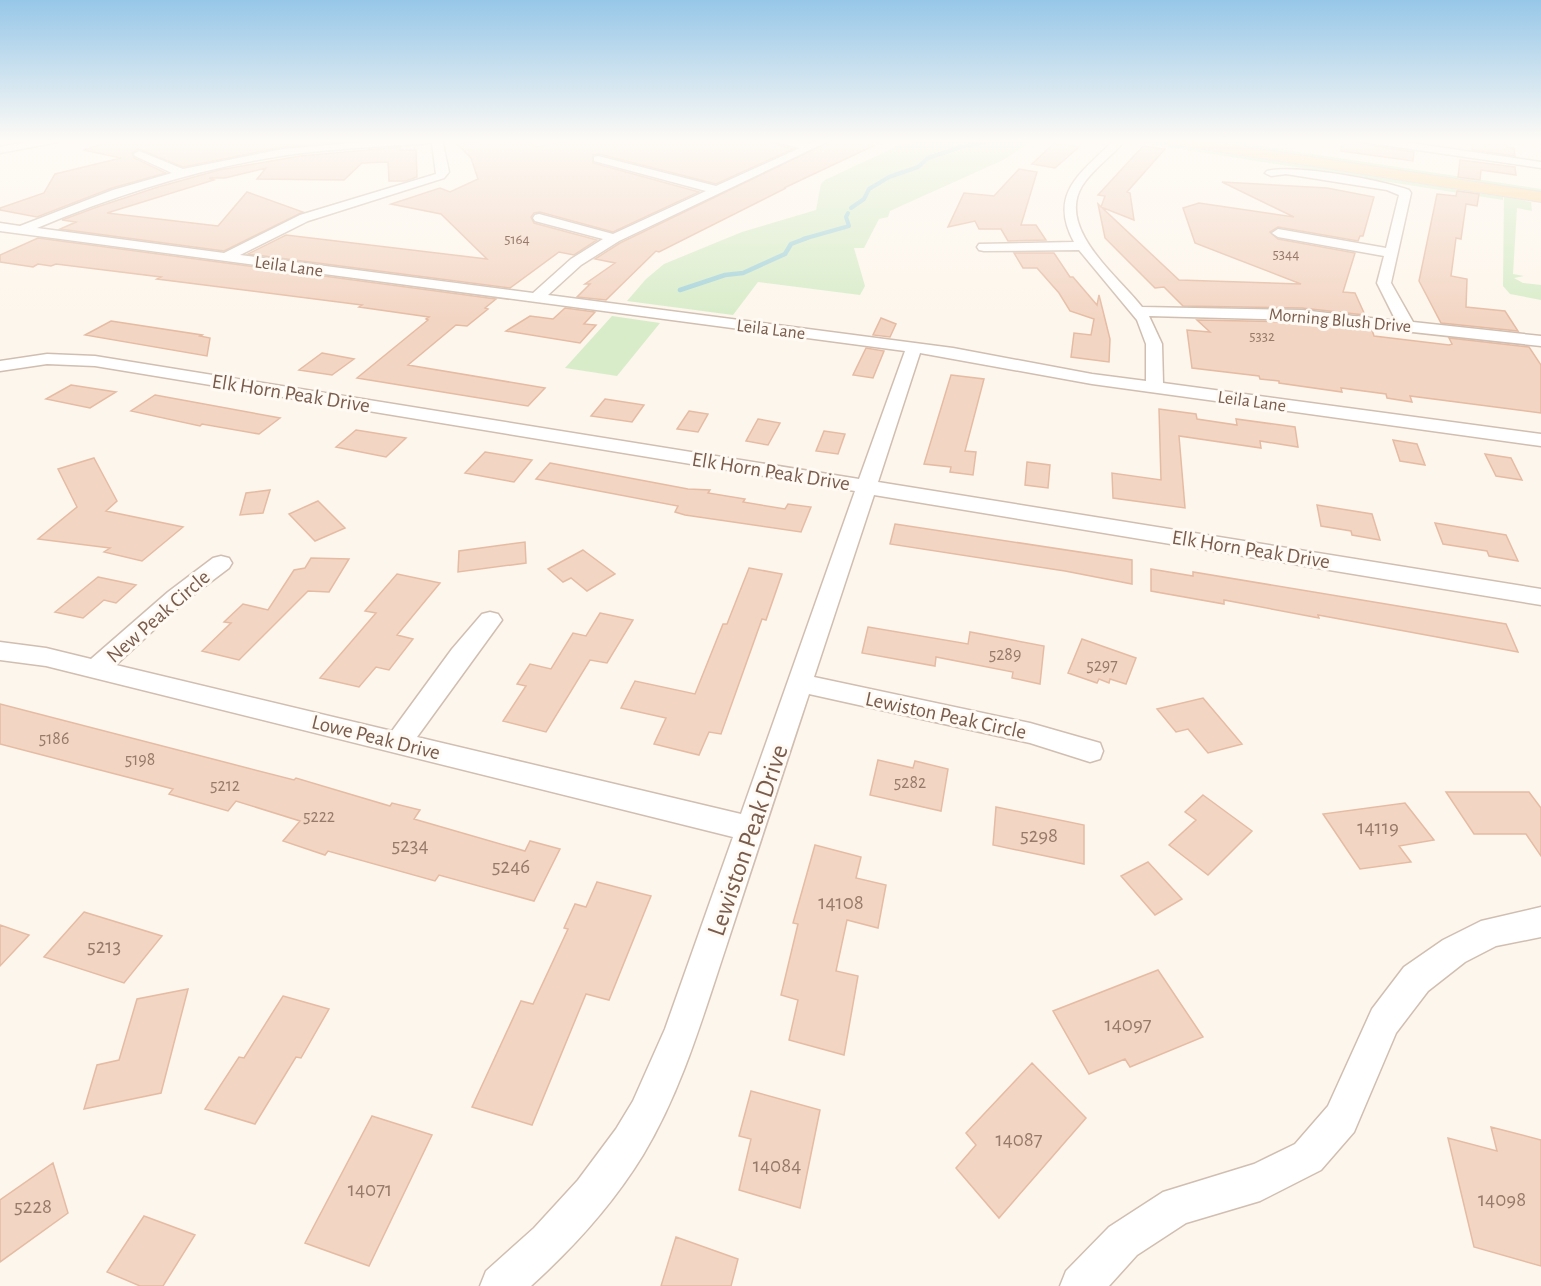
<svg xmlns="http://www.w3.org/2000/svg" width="1541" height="1286" font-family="'Alegreya Sans',sans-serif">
<rect width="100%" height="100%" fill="#fdf6ec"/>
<path fill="#d8ecc9" d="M 928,139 L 1035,139 L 1003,160 L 903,205 L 890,211 L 888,217 L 879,219 L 864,248 L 854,248 L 865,286 L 860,295 L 758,282 L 733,315 L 627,301 L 646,279 L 664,264 L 742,232 L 816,210 L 821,184 L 825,180 L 900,145 Z
M 1118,139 L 1138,139 L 1503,197 L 1503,200 Z
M 1193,139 L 1215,139 L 1541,189 L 1541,193 Z
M 1504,197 L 1531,202 L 1532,211 L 1517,208 L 1513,274 L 1524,276 L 1514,278 L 1523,283 L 1541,285 L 1541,300 L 1510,294 L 1503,286 Z
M 612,316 L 660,323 L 617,376 L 565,368 Z"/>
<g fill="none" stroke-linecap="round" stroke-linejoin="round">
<path stroke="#a5d3da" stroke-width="4" d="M 851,208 L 864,199 L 869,189 L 889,177 L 918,167 L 928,158 L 961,147 L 999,139
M 803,239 L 849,226 L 846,217 L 848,213"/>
<path stroke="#a5d3da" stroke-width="4.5" d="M 680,290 L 725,275 L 743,273 L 785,254 L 791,244 L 807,238"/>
</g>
<path fill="#f3d5c3" stroke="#e6bba3" stroke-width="1.5" d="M 119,139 L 375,139 L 283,147 L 183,167 L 138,149 L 132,153 L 134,158 L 166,173 L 112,188 L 37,217 L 0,210 L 0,208 L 44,193 L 55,174 L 121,158 L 83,150 Z
M 500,139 L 525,139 L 536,147 L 580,139 L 768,139 L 770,143 L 793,149 L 716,184 L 599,154 L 593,155 L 593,163 L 699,192 L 613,232 L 540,212 L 534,213 L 531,217 L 534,223 L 597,240 L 574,255 L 559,252 L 510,288 L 248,254 L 286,235 L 487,259 L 441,214 L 391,204 L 440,188 L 450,192 L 478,179 L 471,158 L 457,144 Z
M 835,139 L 888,139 L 784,188 L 786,188 L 659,252 L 656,251 L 606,300 L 577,297 L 590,284 L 585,284 L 615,263 L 595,259 L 620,243 Z
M 1342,139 L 1355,139 L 1362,144 L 1414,152 L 1413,161 L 1341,151 Z
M 1484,139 L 1506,139 L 1507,147 L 1514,148 L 1515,156 L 1472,150 L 1472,144 L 1484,144 Z
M 1054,143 L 1079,147 L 1055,168 L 1032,164 Z
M 1143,146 L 1165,149 L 1127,192 L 1130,193 L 1134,220 L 1101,207 L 1105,196 L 1098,195 Z
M 400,147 L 400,150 L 416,150 L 417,177 L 406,181 L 389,181 L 388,162 L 362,163 L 344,180 L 257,179 L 266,168 L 225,178 L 209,178 L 214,180 L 107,213 L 218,226 L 247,192 L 303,212 L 224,251 L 60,229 L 76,222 L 62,220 L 97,207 L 158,187 L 219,170 L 300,156 Z
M 1460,160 L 1515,167 L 1516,175 L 1481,170 L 1480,180 L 1458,177 Z
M 1019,169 L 1037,172 L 1021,225 L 1036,225 L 1046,240 L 1008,241 L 1001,229 L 979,229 L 975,221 L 948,227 L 964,193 L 994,196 Z
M 1222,182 L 1327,188 L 1374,197 L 1363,236 L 1360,236 L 1358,241 L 1278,227 L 1270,232 L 1278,239 L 1355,253 L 1343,292 L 1355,293 L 1365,315 L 1302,308 L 1183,306 L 1164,287 L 1155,288 L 1105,238 L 1098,204 L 1179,280 L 1301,284 L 1195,243 L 1183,208 L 1199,203 L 1294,217 Z
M 1457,191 L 1479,194 L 1477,206 L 1466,204 L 1461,239 L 1456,238 L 1451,276 L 1467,279 L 1466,307 L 1505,311 L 1518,331 L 1441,323 L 1419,281 L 1437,194 L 1456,196 Z
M 38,238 L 496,299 L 485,308 L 488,309 L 467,326 L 456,325 L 408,365 L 545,388 L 528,406 L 357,378 L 428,320 L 426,319 L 429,317 L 359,307 L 362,305 L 157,279 L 161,277 L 56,264 L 51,266 L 38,264 L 33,267 L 0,262 L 0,255 Z
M 1014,253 L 1054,253 L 1070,277 L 1073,277 L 1097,305 L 1099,295 L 1110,339 L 1109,362 L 1071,357 L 1074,333 L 1091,335 L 1094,319 L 1070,311 L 1059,293 L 1037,268 L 1023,268 Z
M 565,308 L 595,312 L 584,324 L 596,325 L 580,343 L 506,331 L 530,316 L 553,319 Z
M 881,318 L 896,324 L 890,337 L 873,335 Z
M 1197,320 L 1302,322 L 1372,330 L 1374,336 L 1449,345 L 1452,344 L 1449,338 L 1529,347 L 1541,365 L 1541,413 L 1410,396 L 1412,402 L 1387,398 L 1386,394 L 1341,388 L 1342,392 L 1279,383 L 1279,381 L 1260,379 L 1259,376 L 1192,368 L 1187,330 L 1210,332 Z
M 111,321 L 202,335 L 200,336 L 210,338 L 207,356 L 85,335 Z
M 866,348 L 884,351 L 873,378 L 853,375 Z
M 322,353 L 354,359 L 332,375 L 299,370 Z
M 951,375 L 984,379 L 965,451 L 976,452 L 973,475 L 950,472 L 951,467 L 924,464 Z
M 71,385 L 116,392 L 90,408 L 46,399 Z
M 155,395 L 280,418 L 259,434 L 202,424 L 200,426 L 131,411 Z
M 605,399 L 644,405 L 632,422 L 591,416 Z
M 1159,409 L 1196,414 L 1197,419 L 1237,425 L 1236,419 L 1295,427 L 1298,447 L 1260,441 L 1261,448 L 1179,436 L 1185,508 L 1113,498 L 1112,473 L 1161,480 Z
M 689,411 L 708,414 L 698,432 L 677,429 Z
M 758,419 L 780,423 L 768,445 L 746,441 Z
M 356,430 L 406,438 L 386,457 L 336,447 Z
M 824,431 L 845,434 L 838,454 L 816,451 Z
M 1393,440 L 1417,444 L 1425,465 L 1400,461 Z
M 485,452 L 503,455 L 532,460 L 514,482 L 465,473 Z
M 1485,454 L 1511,458 L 1522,480 L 1496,476 Z
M 94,458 L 117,501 L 106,511 L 183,527 L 142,561 L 104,552 L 110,548 L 38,539 L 77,507 L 58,469 Z
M 1027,462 L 1050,465 L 1048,488 L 1025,485 Z
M 550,463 L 688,489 L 710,490 L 708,493 L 745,499 L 743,502 L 785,509 L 788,504 L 811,507 L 801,532 L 685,515 L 675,512 L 678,506 L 536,479 Z
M 270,490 L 263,513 L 240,515 L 246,493 Z
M 318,501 L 345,528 L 315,541 L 289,514 Z
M 1317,505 L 1372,514 L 1380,540 L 1352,535 L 1351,531 L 1321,526 Z
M 1435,523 L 1506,535 L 1518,561 L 1489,556 L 1487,551 L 1443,544 Z
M 895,524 L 1132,560 L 1132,584 L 1065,571 L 890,544 Z
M 525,542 L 526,563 L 458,572 L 459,551 Z
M 583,550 L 615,574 L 587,591 L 571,578 L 563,582 L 548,569 Z
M 311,558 L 349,559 L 329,592 L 308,591 L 239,660 L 202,651 L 231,623 L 224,622 L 243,604 L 268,610 L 294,570 L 305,568 Z
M 749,568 L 782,574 L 766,620 L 762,619 L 721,734 L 709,732 L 699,755 L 654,744 L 666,718 L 621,708 L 635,681 L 695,694 L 723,624 L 727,624 Z
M 1151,569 L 1193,576 L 1193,572 L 1506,624 L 1518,652 L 1318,615 L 1319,618 L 1224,600 L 1224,604 L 1151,591 Z
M 397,574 L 440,583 L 397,635 L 413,639 L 389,670 L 376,667 L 359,687 L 320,678 L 376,613 L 365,611 Z
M 98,577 L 136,585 L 116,603 L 104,600 L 83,618 L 55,612 Z
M 600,613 L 633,620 L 607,663 L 590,660 L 546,732 L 503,721 L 526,686 L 517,684 L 530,664 L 551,669 L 573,633 L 586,636 Z
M 868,627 L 968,644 L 970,632 L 1044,646 L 1040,684 L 1012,678 L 1013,672 L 936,657 L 935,666 L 862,653 Z
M 1082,639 L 1136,658 L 1126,684 L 1110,679 L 1109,683 L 1099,679 L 1097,683 L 1068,673 Z
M 1203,698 L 1242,744 L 1208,753 L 1188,729 L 1176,732 L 1157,709 Z
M 0,704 L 294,780 L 296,778 L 390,806 L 392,803 L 420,810 L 414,819 L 525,851 L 530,841 L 560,849 L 534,901 L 439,875 L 435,881 L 328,851 L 325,855 L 283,841 L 300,821 L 236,801 L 228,811 L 169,794 L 173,789 L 0,744 Z
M 878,760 L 913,768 L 915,761 L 948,769 L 941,811 L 870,795 Z
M 1446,792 L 1529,792 L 1541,808 L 1541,856 L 1526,834 L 1474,834 Z
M 1203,795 L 1252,831 L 1208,875 L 1169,845 L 1196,820 L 1185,812 Z
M 1405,803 L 1434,840 L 1399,846 L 1411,862 L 1360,869 L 1323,814 Z
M 996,807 L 1084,825 L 1084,864 L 993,845 Z
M 815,845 L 861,857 L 856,878 L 886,885 L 878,928 L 847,920 L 836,971 L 858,976 L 844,1055 L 789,1040 L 798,1000 L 781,995 L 798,924 L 793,923 Z
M 1148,862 L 1182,899 L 1155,915 L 1121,876 Z
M 597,882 L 651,896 L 609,1000 L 586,994 L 532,1125 L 472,1107 L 521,1001 L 533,1004 L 568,929 L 564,928 L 575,904 L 586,907 Z
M 84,912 L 162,936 L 124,983 L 44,957 Z
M 0,925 L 29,935 L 0,966 Z
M 1158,970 L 1203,1037 L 1130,1067 L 1125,1059 L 1089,1074 L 1053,1011 Z
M 188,989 L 161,1093 L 84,1109 L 97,1065 L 119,1060 L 137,999 Z
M 283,996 L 329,1009 L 301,1058 L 296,1057 L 255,1124 L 205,1109 L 239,1057 L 244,1058 Z
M 1032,1063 L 1086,1118 L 999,1218 L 956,1168 L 976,1145 L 966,1133 Z
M 751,1091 L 820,1110 L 800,1208 L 739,1190 L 751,1139 L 739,1136 Z
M 372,1116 L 432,1135 L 369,1266 L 305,1243 Z
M 1491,1127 L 1541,1140 L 1541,1266 L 1474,1247 L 1448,1138 L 1497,1151 Z
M 53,1163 L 68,1213 L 0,1262 L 0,1200 Z
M 144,1216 L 195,1235 L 163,1286 L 140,1286 L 107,1272 Z
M 676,1237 L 738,1259 L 731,1286 L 661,1286 Z"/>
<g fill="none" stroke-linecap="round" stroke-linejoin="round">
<g stroke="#d1beb0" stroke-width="3">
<path id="minor" d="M 42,139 L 63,139 L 58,142 L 0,153 L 0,147 Z
M 400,139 L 442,139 L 449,172 L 444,178 L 308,221 L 240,255 L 533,293 L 571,259 L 603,239 L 535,221 L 533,218 L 535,215 L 539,214 L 613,234 L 706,191 L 594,161 L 594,157 L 598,156 L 716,186 L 800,148 L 771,141 L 770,139 L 789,139 L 810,144 L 820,139 L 833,139 L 619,241 L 581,265 L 548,295 L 953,348 L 1092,374 L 1146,381 L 1146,344 L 1137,320 L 1079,250 L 984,251 L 979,250 L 977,247 L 979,244 L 1074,242 C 1047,192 1083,172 1115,139 L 1126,139 C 1113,156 1093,168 1082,186 C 1056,229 1119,277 1142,307 L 1302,310 L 1396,321 L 1377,283 L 1384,256 L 1278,237 L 1272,233 L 1278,229 L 1386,248 L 1399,195 L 1387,190 L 1286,174 L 1271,176 L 1265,173 L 1267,171 C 1295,164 1381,180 1409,190 L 1411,193 L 1391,283 L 1413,322 L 1541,336 L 1541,346 L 1302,320 L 1149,316 L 1162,344 L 1163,383 L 1541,434 L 1541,446 L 1092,384 L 920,353 L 878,482 L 1541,589 L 1541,605 L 874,495 L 814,677 L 1030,723 L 1100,743 L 1103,751 L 1100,759 L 1090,762 L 1030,743 L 809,694 C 781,778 754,861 727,944 C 703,1016 682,1090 643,1155 C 613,1204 574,1247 531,1286 L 480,1286 L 486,1271 L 534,1228 L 578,1180 L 616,1129 L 633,1101 L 665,1029 L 733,837 L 46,666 L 0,660 L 0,642 L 46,648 L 91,659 L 168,592 L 213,558 L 221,556 L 229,558 L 232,563 L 229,568 L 184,602 L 116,665 L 392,731 L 452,649 L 482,614 L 490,612 L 498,614 L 502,620 L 417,737 L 741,814 L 855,491 L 95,366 L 47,364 L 0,371 L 0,361 L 47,354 L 95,356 L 859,479 L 905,351 L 0,231 L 0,223 L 20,226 L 113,190 L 172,173 L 135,156 L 134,154 L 139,151 L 183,169 L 283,149 ZM 432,143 L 436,174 L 300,215 L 224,253 L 37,228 C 116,195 197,169 281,156 C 331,148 382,147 432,143 Z
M 1357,139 L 1383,139 L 1541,162 L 1541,168 L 1362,142 Z
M 1541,907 L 1541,937 L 1496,946 L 1465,962 L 1428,991 L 1396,1033 L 1354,1132 L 1321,1170 L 1260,1201 L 1186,1223 L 1137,1255 L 1109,1286 L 1060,1286 L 1066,1271 L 1109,1227 L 1163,1192 L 1254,1164 L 1295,1144 L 1328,1106 L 1372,1009 L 1404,967 L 1443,940 L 1481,921 Z"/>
</g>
<g stroke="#dad1cd" stroke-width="2">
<path id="major" d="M 1159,139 L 1192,139 L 1541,192 L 1541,202 L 1166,143 Z"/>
</g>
<use href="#minor" fill="#fff" fill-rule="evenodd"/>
<use href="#major" fill="#fbd9a5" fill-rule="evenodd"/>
</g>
<linearGradient id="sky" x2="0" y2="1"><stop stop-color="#97c7e8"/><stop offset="0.44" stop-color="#fefbf6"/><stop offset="1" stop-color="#fefbf6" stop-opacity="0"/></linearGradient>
<rect width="1541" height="319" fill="url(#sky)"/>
<g text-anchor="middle" stroke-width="6" stroke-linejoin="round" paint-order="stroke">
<g font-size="15" fill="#987a6a">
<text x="517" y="244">5164</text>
<text x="1286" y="259">5344</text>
<text x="1262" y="341">5332</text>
</g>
<g font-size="18" fill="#7a5c4d" stroke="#fffaf3">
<text transform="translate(289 266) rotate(8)" y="6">Leila Lane</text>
<text transform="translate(1340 320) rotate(5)" y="6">Morning Blush Drive</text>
<text transform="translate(771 329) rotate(7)" y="6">Leila Lane</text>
<text transform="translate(1252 401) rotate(8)" y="6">Leila Lane</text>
</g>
<g font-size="18" fill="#987a6a">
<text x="1005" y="660">5289</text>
<text x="1102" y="671">5297</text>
<text x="54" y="744">5186</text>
<text x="140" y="765">5198</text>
<text x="910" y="788">5282</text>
<text x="225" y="791">5212</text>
<text x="319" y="822">5222</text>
</g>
<g font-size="21" fill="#7a5c4d" stroke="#fffaf3">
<text transform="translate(291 393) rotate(9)" y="7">Elk Horn Peak Drive</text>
<text transform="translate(771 471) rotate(9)" y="7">Elk Horn Peak Drive</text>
<text transform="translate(1251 549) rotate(9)" y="7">Elk Horn Peak Drive</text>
<text transform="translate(158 616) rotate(-41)" y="7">New Peak Circle</text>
<text transform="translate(946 715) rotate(12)" y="7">Lewiston Peak Circle</text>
<text transform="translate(376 737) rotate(14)" y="7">Lowe Peak Drive</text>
</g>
<g font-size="21" fill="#987a6a">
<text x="1378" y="834">14119</text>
<text x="1039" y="842">5298</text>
<text x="410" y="852">5234</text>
<text x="511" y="873">5246</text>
<text x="841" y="909">14108</text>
<text x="104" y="953">5213</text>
<text x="1128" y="1031">14097</text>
<text x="1019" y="1146">14087</text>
<text x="777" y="1172">14084</text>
<text x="370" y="1196">14071</text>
<text x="1502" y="1206">14098</text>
<text x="33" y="1213">5228</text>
</g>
<g font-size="26" fill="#7a5c4d" stroke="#fffaf3">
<text transform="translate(747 840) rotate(-71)" y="9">Lewiston Peak Drive</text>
</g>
</g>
</svg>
